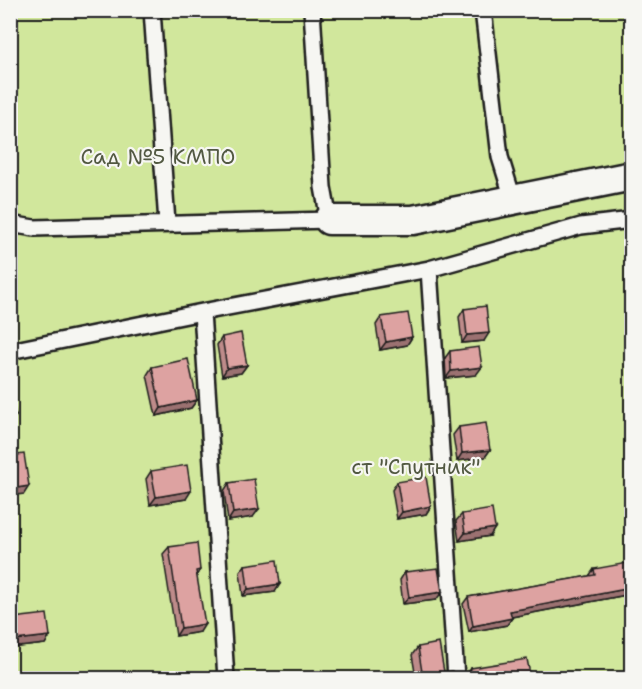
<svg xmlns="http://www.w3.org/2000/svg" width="642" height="689" font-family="'Shantell Sans',sans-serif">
<rect width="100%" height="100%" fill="#f6f6f2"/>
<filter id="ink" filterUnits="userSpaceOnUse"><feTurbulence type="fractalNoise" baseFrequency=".0167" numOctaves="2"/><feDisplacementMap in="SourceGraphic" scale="12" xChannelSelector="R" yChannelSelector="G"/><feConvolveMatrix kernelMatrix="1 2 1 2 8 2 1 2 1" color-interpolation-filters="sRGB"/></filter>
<g filter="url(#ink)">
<path fill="#d1e79c" stroke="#76825c" stroke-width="1.5" d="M 10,11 L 631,11 L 631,678 L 11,678 Z"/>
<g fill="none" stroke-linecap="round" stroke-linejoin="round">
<g stroke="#1c1c1c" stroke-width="20">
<path id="service" d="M 152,10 L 167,223
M 483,10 L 500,157 L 513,199
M 10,224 L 34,228 L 329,220 L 323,187 L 312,10
M 429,269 L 456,678
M 202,312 L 226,678
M 10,351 L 202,312 L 429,269 L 581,226 L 632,220"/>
</g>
<g stroke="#1c1c1c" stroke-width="33">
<path id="minor" d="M 329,220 L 413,220 L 632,176"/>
</g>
<use href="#service" stroke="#f6f6f2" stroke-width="15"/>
<use href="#minor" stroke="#f6f6f2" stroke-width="28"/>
</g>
<path fill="#be8b8a" stroke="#1c1c1c" stroke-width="1.5" d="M 464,309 L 484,341 L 462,343 L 459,317 Z
M 381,317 L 412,337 L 407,345 L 380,350 L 376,325 Z
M 222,337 L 247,365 L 241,373 L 222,376 L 217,345 Z
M 450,351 L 476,375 L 446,378 L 445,358 Z
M 152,367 L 197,400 L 191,408 L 156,416 L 147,375 Z
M 459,427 L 490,450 L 485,457 L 457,461 L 453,435 Z
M 151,471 L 186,499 L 150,505 L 146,479 Z
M 397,482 L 431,506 L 426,514 L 397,519 L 392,490 Z
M 229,483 L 253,517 L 228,521 L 224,491 Z
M 462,514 L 490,536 L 459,541 L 456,521 Z
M 169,547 L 200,570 L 196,576 L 200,632 L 176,636 L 163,554 Z
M 245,565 L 275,592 L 243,596 L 240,572 Z
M 594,569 L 626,595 L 512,617 L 512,618 L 507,625 L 469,632 L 463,604 L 468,597 L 589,576 Z
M 405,572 L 436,600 L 403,604 L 400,580 Z
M 13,618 L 50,636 L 45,644 L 10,648 L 10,621 Z
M 418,647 L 444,672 L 457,678 L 416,678 L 412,655 Z
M 471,668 L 527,678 L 465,678 L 466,676 Z"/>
<path fill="#9b7171" stroke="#1c1c1c" stroke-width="1.5" d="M 489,333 L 484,341 L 462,343 L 467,335 Z
M 412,337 L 407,345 L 380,350 L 386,342 Z
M 247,365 L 241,373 L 222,376 L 227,368 Z
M 482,367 L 476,375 L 446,378 L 451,371 Z
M 197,400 L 191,408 L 156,416 L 161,408 Z
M 16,416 L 10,424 L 10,417 Z
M 490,450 L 485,457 L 457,461 L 462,453 Z
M 29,486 L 24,494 L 10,496 L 10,489 Z
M 191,491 L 186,499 L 150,505 L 156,497 Z
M 431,506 L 426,514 L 397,519 L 402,512 Z
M 259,509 L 253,517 L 228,521 L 233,513 Z
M 495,528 L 490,536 L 459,541 L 465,533 Z
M 280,584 L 275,592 L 243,596 L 248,589 Z
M 631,588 L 626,595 L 506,618 L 510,611 Z
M 442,592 L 436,600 L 403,604 L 409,597 Z
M 512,618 L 507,625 L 469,632 L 473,626 Z
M 205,624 L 200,632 L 176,636 L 181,628 Z
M 50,636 L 45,644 L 10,648 L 15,640 Z
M 530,674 L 527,678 L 512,678 Z"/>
<path fill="#dda2a1" stroke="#1c1c1c" stroke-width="1.5" d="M 486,306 L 489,333 L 467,335 L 464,309 Z
M 408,313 L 412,337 L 386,342 L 381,317 Z
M 241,333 L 247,365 L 227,368 L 222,337 Z
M 479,347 L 482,367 L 451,371 L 450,351 Z
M 188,359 L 197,400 L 161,408 L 152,367 Z
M 10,388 L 16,416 L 10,417 Z
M 486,423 L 490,450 L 462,453 L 459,427 Z
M 24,454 L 29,486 L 10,489 L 10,456 Z
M 187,465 L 191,491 L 156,497 L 151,471 Z
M 426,477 L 431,506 L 402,512 L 397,482 Z
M 254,479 L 259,509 L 233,513 L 229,483 Z
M 492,509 L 495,528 L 465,533 L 462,514 Z
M 197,543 L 200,570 L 196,571 L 205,624 L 181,628 L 169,547 Z
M 277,560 L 280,584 L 248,589 L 245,565 Z
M 627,563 L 631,588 L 510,611 L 512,618 L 473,626 L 468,597 L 595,575 L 594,569 Z
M 438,568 L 442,592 L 409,597 L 405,572 Z
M 47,614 L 50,636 L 15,640 L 13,618 Z
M 439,643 L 444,672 L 452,671 L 457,678 L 423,678 L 418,647 Z
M 527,659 L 530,674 L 512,678 L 463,678 L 467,678 L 470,674 L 471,668 Z"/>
</g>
<g text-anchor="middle" stroke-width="4.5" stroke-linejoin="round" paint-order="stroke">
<g font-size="21" fill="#525942" stroke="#f6f6f2">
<text x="158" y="164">Сад №5 КМПО</text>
<text x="416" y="474">ст "Спутник"</text>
</g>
</g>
<rect width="642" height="689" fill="none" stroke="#f6f6f2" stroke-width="36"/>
<rect x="18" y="18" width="606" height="653" fill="none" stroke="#1c1c1c" stroke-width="2" filter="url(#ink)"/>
</svg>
